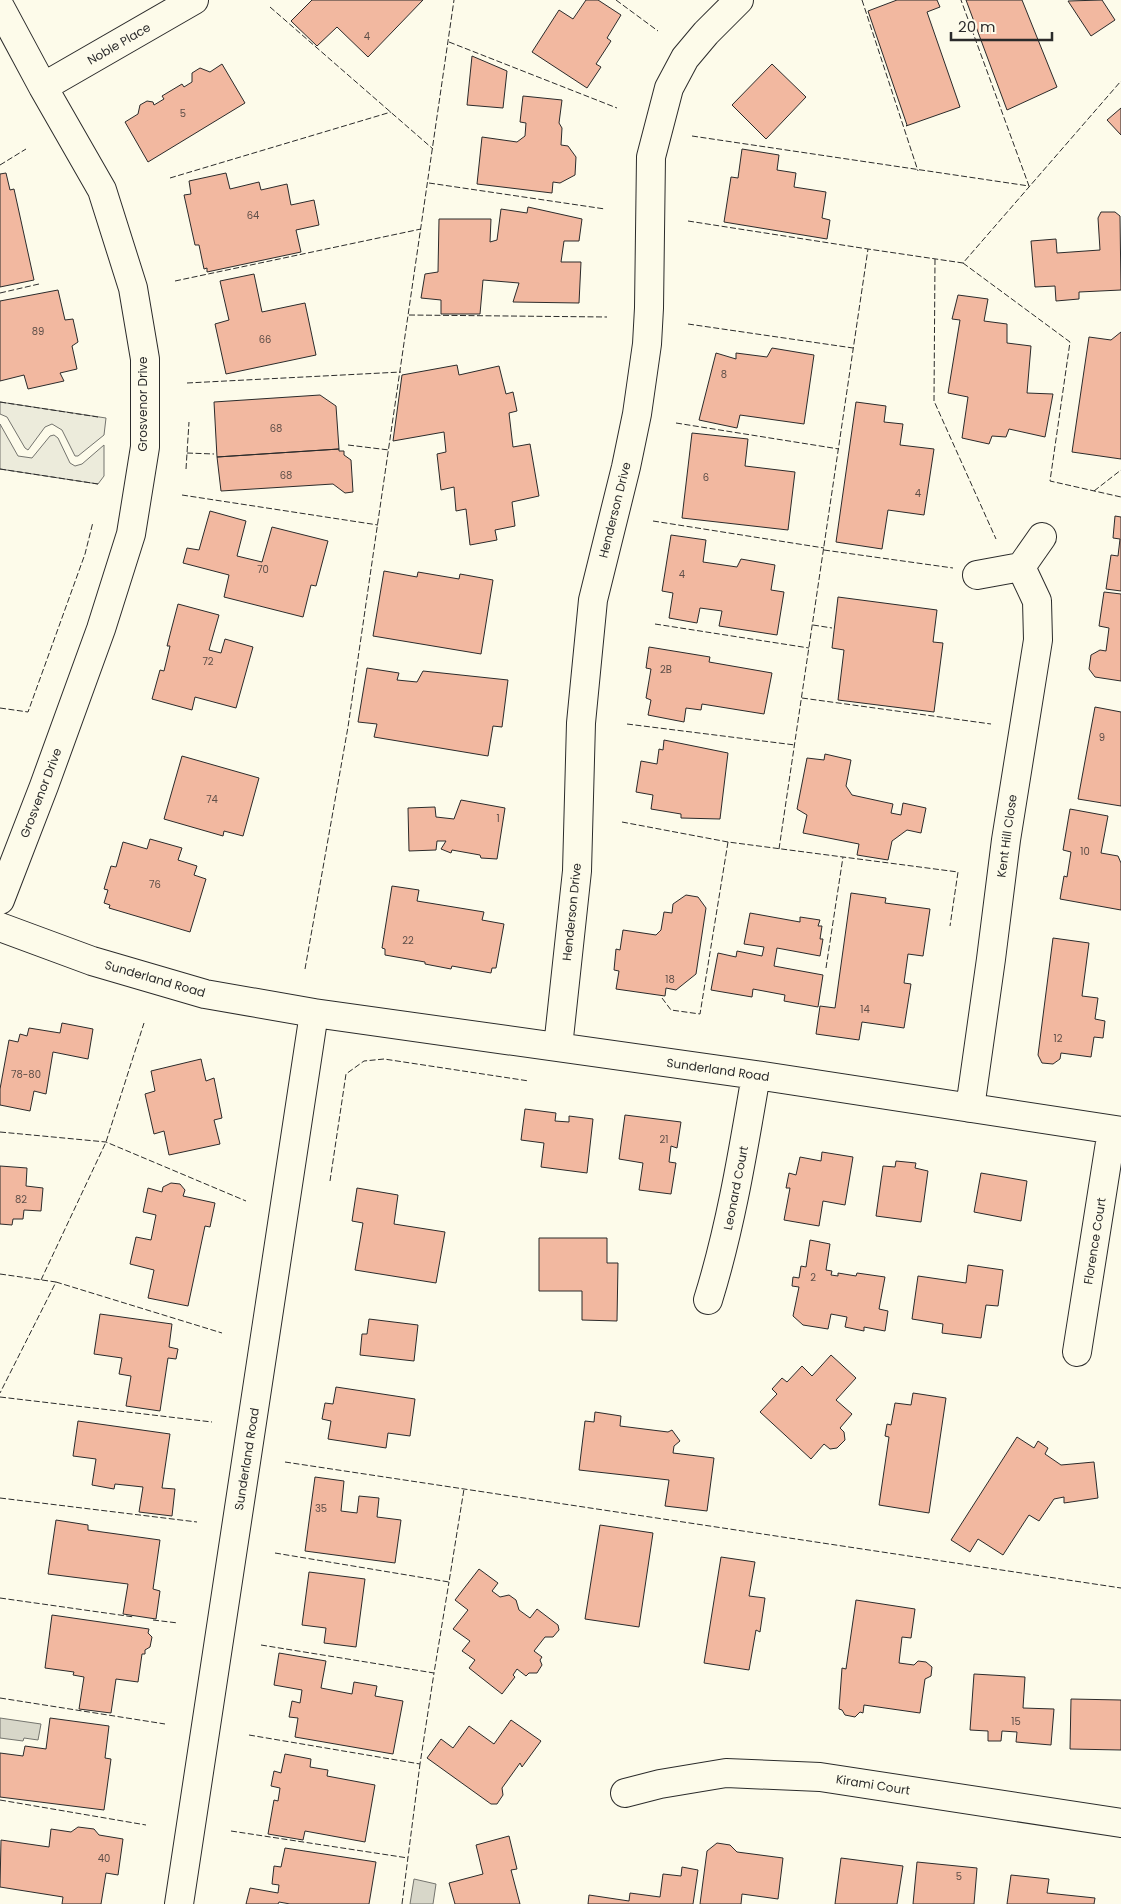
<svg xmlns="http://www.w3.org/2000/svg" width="1121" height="1904" font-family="Poppins,sans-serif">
<rect width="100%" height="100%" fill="#fdfbea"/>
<path fill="#ecebdb" stroke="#74746e" d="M 0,402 L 106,418 L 104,435 L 78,456 L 75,456 L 62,430 L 52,424 L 45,427 L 28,450 L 25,448 L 7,417 L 0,414 Z
M 0,424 L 18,456 L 32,458 L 50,436 L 54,435 L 58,438 L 70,463 L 75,466 L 82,464 L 104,445 L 104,476 L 98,484 L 0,469 Z"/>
<path fill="#d8d7c9" stroke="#74746e" d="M 0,1718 L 41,1724 L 38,1740 L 24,1738 L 23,1741 L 0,1738 Z
M 414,1879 L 436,1884 L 433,1904 L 410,1904 Z"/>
<path fill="#f2b8a0" stroke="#2b2b2b" d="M 312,0 L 423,0 L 368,57 L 337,27 L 317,46 L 291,21 Z
M 586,0 L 598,0 L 621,15 L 607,38 L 611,41 L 596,64 L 601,67 L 587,88 L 532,52 L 559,10 L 573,19 Z
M 897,0 L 937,0 L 940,7 L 927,12 L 960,107 L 906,126 L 907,125 L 868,11 Z
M 966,0 L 1022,0 L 1057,87 L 1007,110 Z
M 1102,0 L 1115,20 L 1091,36 L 1068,1 Z
M 472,56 L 507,71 L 503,108 L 467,105 Z
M 222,64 L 245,103 L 148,162 L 125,122 L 138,114 L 140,105 L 147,101 L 153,102 L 154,105 L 164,99 L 162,96 L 182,84 L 184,87 L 192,82 L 192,73 L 200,68 L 210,72 Z
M 772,64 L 806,97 L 766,139 L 732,105 Z
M 523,96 L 562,100 L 559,123 L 562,128 L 561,145 L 568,146 L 576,157 L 575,175 L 560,183 L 553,182 L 552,193 L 477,184 L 482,137 L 517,142 L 525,136 L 526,123 L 520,122 Z
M 1121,108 L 1121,135 L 1107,120 Z
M 742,149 L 779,155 L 777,170 L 796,173 L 794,187 L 826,192 L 822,218 L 830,220 L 827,239 L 724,222 L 731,177 L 738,178 Z
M 6,173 L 10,190 L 14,189 L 34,280 L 0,287 L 0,174 Z
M 226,173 L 230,189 L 259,182 L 261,190 L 287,184 L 291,205 L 314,200 L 319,225 L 296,230 L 301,252 L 207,272 L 207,268 L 204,269 L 199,245 L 195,245 L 184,195 L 191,194 L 189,181 Z
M 528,207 L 582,219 L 579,241 L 564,241 L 561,262 L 581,262 L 579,303 L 513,302 L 519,283 L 483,280 L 480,314 L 441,314 L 441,300 L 421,298 L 425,274 L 438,272 L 439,219 L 491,219 L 490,242 L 497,240 L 501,209 L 527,213 Z
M 1101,212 L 1115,212 L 1120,216 L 1121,290 L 1079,292 L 1079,299 L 1056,301 L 1055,286 L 1035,287 L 1031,241 L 1056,239 L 1057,253 L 1100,250 L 1098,218 Z
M 254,274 L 262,312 L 305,303 L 316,355 L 226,374 L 215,324 L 229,320 L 220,281 Z
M 58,290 L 65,320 L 73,319 L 78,342 L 72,346 L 77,369 L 60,373 L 64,381 L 28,389 L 24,375 L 0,381 L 0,301 Z
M 958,295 L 988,299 L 984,321 L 1007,324 L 1007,343 L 1031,346 L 1027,393 L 1053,394 L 1045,437 L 1009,429 L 1006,437 L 992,436 L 989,444 L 962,438 L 968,397 L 948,393 L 960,320 L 952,319 Z
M 1121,332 L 1121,459 L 1072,452 L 1089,337 L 1111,340 Z
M 772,348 L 814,355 L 804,424 L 740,415 L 737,428 L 699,420 L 716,353 L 736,359 L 736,353 L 767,357 Z
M 457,365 L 459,375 L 499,366 L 506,394 L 513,392 L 517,411 L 509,413 L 513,447 L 530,444 L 539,496 L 512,502 L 515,526 L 495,530 L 497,540 L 470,545 L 466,509 L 456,511 L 454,487 L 441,490 L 437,454 L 446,452 L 444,432 L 393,441 L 402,375 Z
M 320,395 L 336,406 L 339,449 L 217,457 L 214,402 Z
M 856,402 L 886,406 L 884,422 L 903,424 L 900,445 L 934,449 L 924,515 L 888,510 L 882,549 L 836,542 Z
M 692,433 L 748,439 L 745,466 L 795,472 L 788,530 L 682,518 Z
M 339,449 L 339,451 L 344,451 L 344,455 L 351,460 L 353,492 L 345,493 L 333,484 L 221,491 L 217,457 Z
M 210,511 L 246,521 L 237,556 L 262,562 L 272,527 L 328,541 L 316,586 L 311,585 L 303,617 L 224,597 L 229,575 L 183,563 L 187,548 L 199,550 Z
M 1115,516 L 1121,517 L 1121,591 L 1106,589 L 1111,555 L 1118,556 L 1120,539 L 1113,538 Z
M 671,535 L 706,540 L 703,562 L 737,567 L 741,559 L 775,565 L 771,590 L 784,592 L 777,635 L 719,626 L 722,611 L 700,608 L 697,623 L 669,618 L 673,593 L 662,591 Z
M 384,571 L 417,577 L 418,572 L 459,579 L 460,574 L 493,580 L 481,654 L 373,636 Z
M 1104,592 L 1121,594 L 1121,681 L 1095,677 L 1089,669 L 1091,655 L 1100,650 L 1106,651 L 1109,628 L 1099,626 Z
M 838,597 L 937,610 L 933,642 L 943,643 L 934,712 L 838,700 L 844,650 L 832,648 Z
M 178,604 L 219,615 L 209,650 L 221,653 L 225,639 L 253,647 L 236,708 L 195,697 L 192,710 L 152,699 L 160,670 L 164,671 L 170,646 L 167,646 Z
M 649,647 L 710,657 L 709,662 L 772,673 L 764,714 L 702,704 L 701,710 L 686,708 L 684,722 L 648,715 L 651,700 L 646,698 L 651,669 L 646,668 Z
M 367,668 L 399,673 L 397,680 L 417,682 L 423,671 L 508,680 L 502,727 L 493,726 L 488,756 L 374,737 L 377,724 L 358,722 Z
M 1095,707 L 1121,712 L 1121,806 L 1078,799 Z
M 664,740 L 728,753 L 720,819 L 681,818 L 681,814 L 651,809 L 653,795 L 636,792 L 641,761 L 657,764 L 659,749 L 663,750 Z
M 825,754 L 851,760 L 846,786 L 852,795 L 893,804 L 891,813 L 901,815 L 903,803 L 926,808 L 921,833 L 907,830 L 892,841 L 888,860 L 857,855 L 859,844 L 803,833 L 807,815 L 797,809 L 807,758 L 824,760 Z
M 182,756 L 259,778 L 243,836 L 224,831 L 223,836 L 164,819 Z
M 461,800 L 505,808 L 497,859 L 481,858 L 480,855 L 452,850 L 451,853 L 441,849 L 446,841 L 437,841 L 436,850 L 409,851 L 408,808 L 435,807 L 436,817 L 454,819 Z
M 1070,809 L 1108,816 L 1101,853 L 1118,856 L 1121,863 L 1121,910 L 1060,899 L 1064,876 L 1067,877 L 1071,852 L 1063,850 Z
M 150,839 L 182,848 L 178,860 L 197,866 L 194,875 L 206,879 L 190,932 L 109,908 L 110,905 L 104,903 L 108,890 L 104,889 L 111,866 L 116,867 L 123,842 L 147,849 Z
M 392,886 L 419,890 L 417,901 L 484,912 L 482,920 L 504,924 L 496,968 L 492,968 L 491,973 L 452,966 L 451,969 L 425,964 L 425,962 L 385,955 L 385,949 L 382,948 Z
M 851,893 L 886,898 L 885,903 L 930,909 L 923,956 L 908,954 L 904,983 L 911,984 L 904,1028 L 862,1022 L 859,1040 L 816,1034 L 820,1006 L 835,1008 Z
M 686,895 L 698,897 L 706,908 L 696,974 L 676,990 L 666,988 L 665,996 L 616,989 L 619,971 L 614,970 L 616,949 L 620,950 L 623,930 L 656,935 L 661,930 L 664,912 L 672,913 L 673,904 Z
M 750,913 L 800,922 L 800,917 L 820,920 L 818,926 L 822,926 L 820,939 L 823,939 L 820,956 L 777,948 L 774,966 L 823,975 L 818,1007 L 784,1001 L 785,995 L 753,989 L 752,997 L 711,990 L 718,953 L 736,957 L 737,951 L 762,956 L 764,947 L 744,944 Z
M 1053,938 L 1089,943 L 1082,996 L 1098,998 L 1095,1019 L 1105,1021 L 1103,1038 L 1094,1037 L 1091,1057 L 1061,1053 L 1060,1059 L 1053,1064 L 1042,1063 L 1038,1055 Z
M 62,1023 L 93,1029 L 88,1059 L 53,1052 L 46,1094 L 34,1091 L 30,1111 L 0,1105 L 0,1089 L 9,1040 L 18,1042 L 20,1034 L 27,1036 L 29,1028 L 60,1033 Z
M 201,1059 L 206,1081 L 214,1078 L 222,1118 L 214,1120 L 220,1144 L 169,1155 L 164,1131 L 154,1134 L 145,1094 L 155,1091 L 151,1071 Z
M 525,1109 L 556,1113 L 555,1121 L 569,1122 L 569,1116 L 593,1119 L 587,1173 L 541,1167 L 544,1143 L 521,1140 Z
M 625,1115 L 681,1122 L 677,1148 L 671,1146 L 669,1162 L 676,1163 L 671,1194 L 639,1190 L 643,1163 L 619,1159 Z
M 822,1152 L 853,1157 L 845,1205 L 823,1201 L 819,1226 L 784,1220 L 790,1188 L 786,1188 L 789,1173 L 796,1175 L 800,1157 L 821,1161 Z
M 896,1161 L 916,1163 L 915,1168 L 928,1171 L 921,1222 L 876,1216 L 883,1166 L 895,1167 Z
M 0,1166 L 27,1168 L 26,1186 L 43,1188 L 41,1211 L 24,1210 L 23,1219 L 13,1219 L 12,1225 L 0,1224 Z
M 981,1173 L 1027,1181 L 1021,1221 L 974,1212 Z
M 171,1183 L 180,1184 L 185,1190 L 183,1196 L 215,1203 L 210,1227 L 205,1226 L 188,1306 L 148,1298 L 154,1270 L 130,1264 L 136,1237 L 151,1240 L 156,1215 L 143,1212 L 148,1188 L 162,1192 L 163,1187 Z
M 357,1188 L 398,1195 L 394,1224 L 445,1232 L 436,1283 L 355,1270 L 363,1223 L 352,1221 Z
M 539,1238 L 607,1238 L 607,1263 L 618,1263 L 617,1321 L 582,1320 L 582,1291 L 539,1291 Z
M 810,1240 L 830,1244 L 826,1270 L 832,1271 L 831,1275 L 838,1276 L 838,1273 L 856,1276 L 857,1273 L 885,1277 L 879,1309 L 888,1311 L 885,1331 L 864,1327 L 864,1331 L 845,1327 L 847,1317 L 831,1314 L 828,1329 L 803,1325 L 793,1316 L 799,1287 L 792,1286 L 793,1277 L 799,1278 L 801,1266 L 806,1267 Z
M 968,1265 L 1003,1270 L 998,1306 L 986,1305 L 981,1338 L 942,1333 L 943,1324 L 912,1319 L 918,1276 L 966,1283 Z
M 100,1314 L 172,1324 L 169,1347 L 178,1349 L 176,1359 L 168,1358 L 160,1411 L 126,1406 L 131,1376 L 119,1374 L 122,1358 L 94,1354 Z
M 369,1319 L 418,1325 L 414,1361 L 360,1355 L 362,1334 L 367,1334 Z
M 831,1355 L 856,1378 L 836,1400 L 852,1414 L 840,1428 L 844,1432 L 845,1440 L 837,1448 L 830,1449 L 824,1444 L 811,1459 L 760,1412 L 777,1394 L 772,1389 L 782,1378 L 787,1382 L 802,1366 L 812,1376 Z
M 336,1387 L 415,1399 L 410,1436 L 388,1433 L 386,1448 L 328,1439 L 331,1421 L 322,1419 L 325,1403 L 333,1404 Z
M 913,1393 L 946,1398 L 929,1513 L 879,1505 L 889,1437 L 885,1436 L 887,1424 L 891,1425 L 895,1403 L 911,1405 Z
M 595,1412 L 621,1416 L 620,1426 L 668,1432 L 672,1430 L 680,1441 L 674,1446 L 673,1453 L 714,1458 L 707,1511 L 665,1506 L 669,1480 L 579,1470 L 585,1421 L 594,1422 Z
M 78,1421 L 170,1434 L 162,1488 L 175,1489 L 172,1516 L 139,1512 L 143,1487 L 115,1484 L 114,1489 L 92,1485 L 96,1459 L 73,1456 Z
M 1017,1437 L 1034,1448 L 1038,1441 L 1048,1448 L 1045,1454 L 1061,1465 L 1094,1462 L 1098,1498 L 1064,1503 L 1064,1497 L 1054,1499 L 1039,1521 L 1029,1515 L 1003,1555 L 978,1539 L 970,1552 L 951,1540 Z
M 315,1477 L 344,1481 L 341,1511 L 357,1513 L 359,1496 L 379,1498 L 377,1517 L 401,1520 L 395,1563 L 305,1551 Z
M 56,1520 L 88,1525 L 88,1530 L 160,1540 L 153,1589 L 160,1591 L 156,1619 L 123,1614 L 128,1584 L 48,1574 Z
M 600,1525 L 653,1533 L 639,1627 L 585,1619 Z
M 721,1557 L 755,1562 L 749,1596 L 765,1598 L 760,1632 L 756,1630 L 749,1670 L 704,1663 Z
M 479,1569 L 498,1583 L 492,1591 L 500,1597 L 509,1595 L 516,1600 L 519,1610 L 530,1618 L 537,1609 L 558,1625 L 559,1630 L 553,1637 L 545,1637 L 534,1651 L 542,1657 L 540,1660 L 542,1665 L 537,1673 L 529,1673 L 526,1676 L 517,1669 L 513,1675 L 515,1677 L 502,1694 L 469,1668 L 475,1660 L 462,1651 L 470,1641 L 453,1629 L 468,1610 L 455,1600 Z
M 309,1572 L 365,1579 L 356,1647 L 324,1643 L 326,1628 L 302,1625 Z
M 856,1600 L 915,1609 L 911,1638 L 902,1637 L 899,1663 L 914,1665 L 918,1661 L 926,1662 L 932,1667 L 931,1676 L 925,1679 L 920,1713 L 864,1705 L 863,1713 L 860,1712 L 855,1717 L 845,1715 L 842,1710 L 839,1709 L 842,1668 L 846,1669 Z
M 52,1615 L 149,1629 L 148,1633 L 152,1637 L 150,1647 L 145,1650 L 145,1654 L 142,1654 L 138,1682 L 116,1679 L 111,1713 L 79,1709 L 84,1677 L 73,1675 L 74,1672 L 45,1668 Z
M 279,1653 L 326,1661 L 321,1688 L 352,1694 L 354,1682 L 377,1686 L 375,1696 L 403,1701 L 393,1754 L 295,1737 L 298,1718 L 289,1717 L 292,1701 L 300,1703 L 302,1690 L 274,1685 Z
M 974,1674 L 1025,1677 L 1023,1708 L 1054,1709 L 1051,1745 L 1016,1742 L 1017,1732 L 1002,1731 L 1001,1741 L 988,1741 L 988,1731 L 970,1730 Z
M 1071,1699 L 1121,1700 L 1121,1750 L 1070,1749 Z
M 50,1718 L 109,1726 L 105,1758 L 111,1759 L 104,1810 L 0,1797 L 0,1753 L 23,1756 L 25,1746 L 46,1749 Z
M 511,1720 L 541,1741 L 522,1767 L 520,1763 L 502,1788 L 503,1795 L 497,1804 L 491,1804 L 427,1758 L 441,1739 L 453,1748 L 469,1726 L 494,1744 Z
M 285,1754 L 311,1759 L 310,1767 L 328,1770 L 327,1776 L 375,1785 L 365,1842 L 305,1831 L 303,1840 L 268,1834 L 274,1800 L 278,1801 L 280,1788 L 271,1786 L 274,1771 L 281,1773 Z
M 78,1827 L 94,1829 L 99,1835 L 123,1839 L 118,1875 L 106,1873 L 101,1904 L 62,1904 L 63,1897 L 0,1887 L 1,1840 L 49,1847 L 51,1829 L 71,1832 Z
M 509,1836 L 517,1869 L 511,1870 L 520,1904 L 455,1904 L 449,1883 L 483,1874 L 476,1845 Z
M 717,1843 L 730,1845 L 737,1852 L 783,1858 L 778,1899 L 742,1894 L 741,1904 L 700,1904 L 707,1851 Z
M 285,1848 L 376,1862 L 369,1904 L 290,1904 L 279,1902 L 278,1904 L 246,1904 L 250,1888 L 278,1893 L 279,1885 L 272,1884 L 274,1866 L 281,1867 Z
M 841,1858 L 903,1866 L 897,1904 L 835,1904 Z
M 917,1862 L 977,1868 L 974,1904 L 913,1904 Z
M 682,1867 L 698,1870 L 693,1904 L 588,1904 L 589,1895 L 629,1901 L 630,1893 L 660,1897 L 663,1874 L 681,1876 Z
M 1011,1875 L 1049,1879 L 1047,1893 L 1095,1898 L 1094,1904 L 1007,1904 Z"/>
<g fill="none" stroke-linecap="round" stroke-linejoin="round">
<g stroke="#2b2b2b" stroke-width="30">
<path id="street" d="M 0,7 L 43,87 L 102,190 L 133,288 L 145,359 L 145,447 L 131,534 L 101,629 L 44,786 L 0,900
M 43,87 L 194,0
M 977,575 L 1021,567
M 0,927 L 92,961 L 205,994 L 314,1013
M 558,1047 L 577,871 L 581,723 L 593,600 L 626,467 L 637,414 L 647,344 L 649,308 L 651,157 L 669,88 L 685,58 L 706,33 L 739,0
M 970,1108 L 991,959 L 1006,840 L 1038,640 L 1037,601 L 1021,567 L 1042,537
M 708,1300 C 731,1226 743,1151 756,1075
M 1077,1352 L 1112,1130
M 625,1793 L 660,1784 L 726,1773 L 820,1777 L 1121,1823
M 179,1904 L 314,1013 L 756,1075 L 1121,1131"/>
</g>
<use href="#street" stroke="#fdfbea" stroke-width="28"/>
<path stroke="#2b2b2b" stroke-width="1" stroke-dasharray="6 2.5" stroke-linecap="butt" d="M 616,0 L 658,31
M 862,0 L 918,171
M 270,7 L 433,149
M 449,42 L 617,108
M 692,136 L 1029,186 L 961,0
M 0,165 L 26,149
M 170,178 L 391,112
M 429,183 L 605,209
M 688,221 L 868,249
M 935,259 L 934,401 L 996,539
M 963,263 L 1070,342 L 1050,481 L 1121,497
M 175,281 L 421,229
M 0,293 L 39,284
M 409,315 L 607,317
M 688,324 L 853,348
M 187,383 L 401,372
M 0,402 L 98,417
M 676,423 L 839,449
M 348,445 L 389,450
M 187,453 L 214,454
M 0,469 L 98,484
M 186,469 L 189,422
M 1094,491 L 1121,470
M 182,495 L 378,525
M 653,521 L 824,548
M 824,550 L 953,568
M 655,624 L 809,648
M 813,625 L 832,628
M 802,698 L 991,724
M 0,708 L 28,712 L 85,554 L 93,522
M 627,724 L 795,745
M 622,822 L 728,842 L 958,872 L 950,926
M 779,849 L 868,249 L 963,263 L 1121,81
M 826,968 L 843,857
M 305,969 L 348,727 L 454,0
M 662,998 L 671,1010 L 700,1014 L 728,842
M 0,1132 L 106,1142 L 246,1201
M 330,1181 L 346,1074 L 364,1061 L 384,1059 L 529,1081
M 0,1274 L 56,1282 L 0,1393
M 41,1280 L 106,1142 L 144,1023
M 56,1282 L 222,1333
M 0,1397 L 212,1422
M 285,1462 L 1121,1588
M 0,1498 L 197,1522
M 275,1553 L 449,1582 L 464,1489
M 0,1598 L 134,1617
M 153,1620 L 178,1623
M 261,1645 L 434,1673 L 449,1582
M 0,1698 L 165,1724
M 249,1735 L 420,1764 L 434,1673
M 0,1800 L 146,1825
M 231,1831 L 408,1858
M 402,1904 L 420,1764"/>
</g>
<g text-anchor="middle" stroke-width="4" stroke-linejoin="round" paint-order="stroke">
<g font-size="10" fill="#5d4e48">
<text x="367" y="40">4</text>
<text x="183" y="117">5</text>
<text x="253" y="219">64</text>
<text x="38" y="335">89</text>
<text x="265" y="343">66</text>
<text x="724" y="378">8</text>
<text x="276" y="432">68</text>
<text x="286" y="479">68</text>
<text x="706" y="481">6</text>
<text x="918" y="497">4</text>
<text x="263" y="573">70</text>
<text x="682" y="578">4</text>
<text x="208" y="665">72</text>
<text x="666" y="673">2B</text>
<text x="1102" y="741">9</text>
<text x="212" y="803">74</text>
<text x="498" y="822">1</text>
<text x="1085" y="855">10</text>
<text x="155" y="888">76</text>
<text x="408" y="944">22</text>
<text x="670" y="983">18</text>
<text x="865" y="1013">14</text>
<text x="1058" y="1042">12</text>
<text x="26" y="1078">78-80</text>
<text x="664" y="1143">21</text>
<text x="21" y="1203">82</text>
<text x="813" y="1281">2</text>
<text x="321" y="1512">35</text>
<text x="1016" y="1725">15</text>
<text x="104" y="1862">40</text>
<text x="959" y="1880">5</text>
</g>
<g font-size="12" fill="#2b2b2b" stroke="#fdfbea">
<text transform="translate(119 44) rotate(-30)" y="4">Noble Place</text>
<text transform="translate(143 404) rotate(-90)" y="4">Grosvenor Drive</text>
<text transform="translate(615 510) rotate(-76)" y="4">Henderson Drive</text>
<text transform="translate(41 793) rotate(-69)" y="4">Grosvenor Drive</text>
<text transform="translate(1007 836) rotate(-82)" y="4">Kent Hill Close</text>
<text transform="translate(572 912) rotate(-84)" y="4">Henderson Drive</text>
<text transform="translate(155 979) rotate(16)" y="4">Sunderland Road</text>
<text transform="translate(718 1070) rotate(8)" y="4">Sunderland Road</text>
<text transform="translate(736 1188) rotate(-79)" y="4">Leonard Court</text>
<text transform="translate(1095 1241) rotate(-81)" y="4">Florence Court</text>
<text transform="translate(247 1459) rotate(-81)" y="4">Sunderland Road</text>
<text transform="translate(873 1785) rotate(9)" y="4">Kirami Court</text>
</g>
</g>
<path d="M951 32v8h101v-8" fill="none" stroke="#2b2b2b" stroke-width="2.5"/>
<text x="958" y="32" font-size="15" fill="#2b2b2b" stroke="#fdfbea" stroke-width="4" paint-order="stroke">20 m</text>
</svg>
